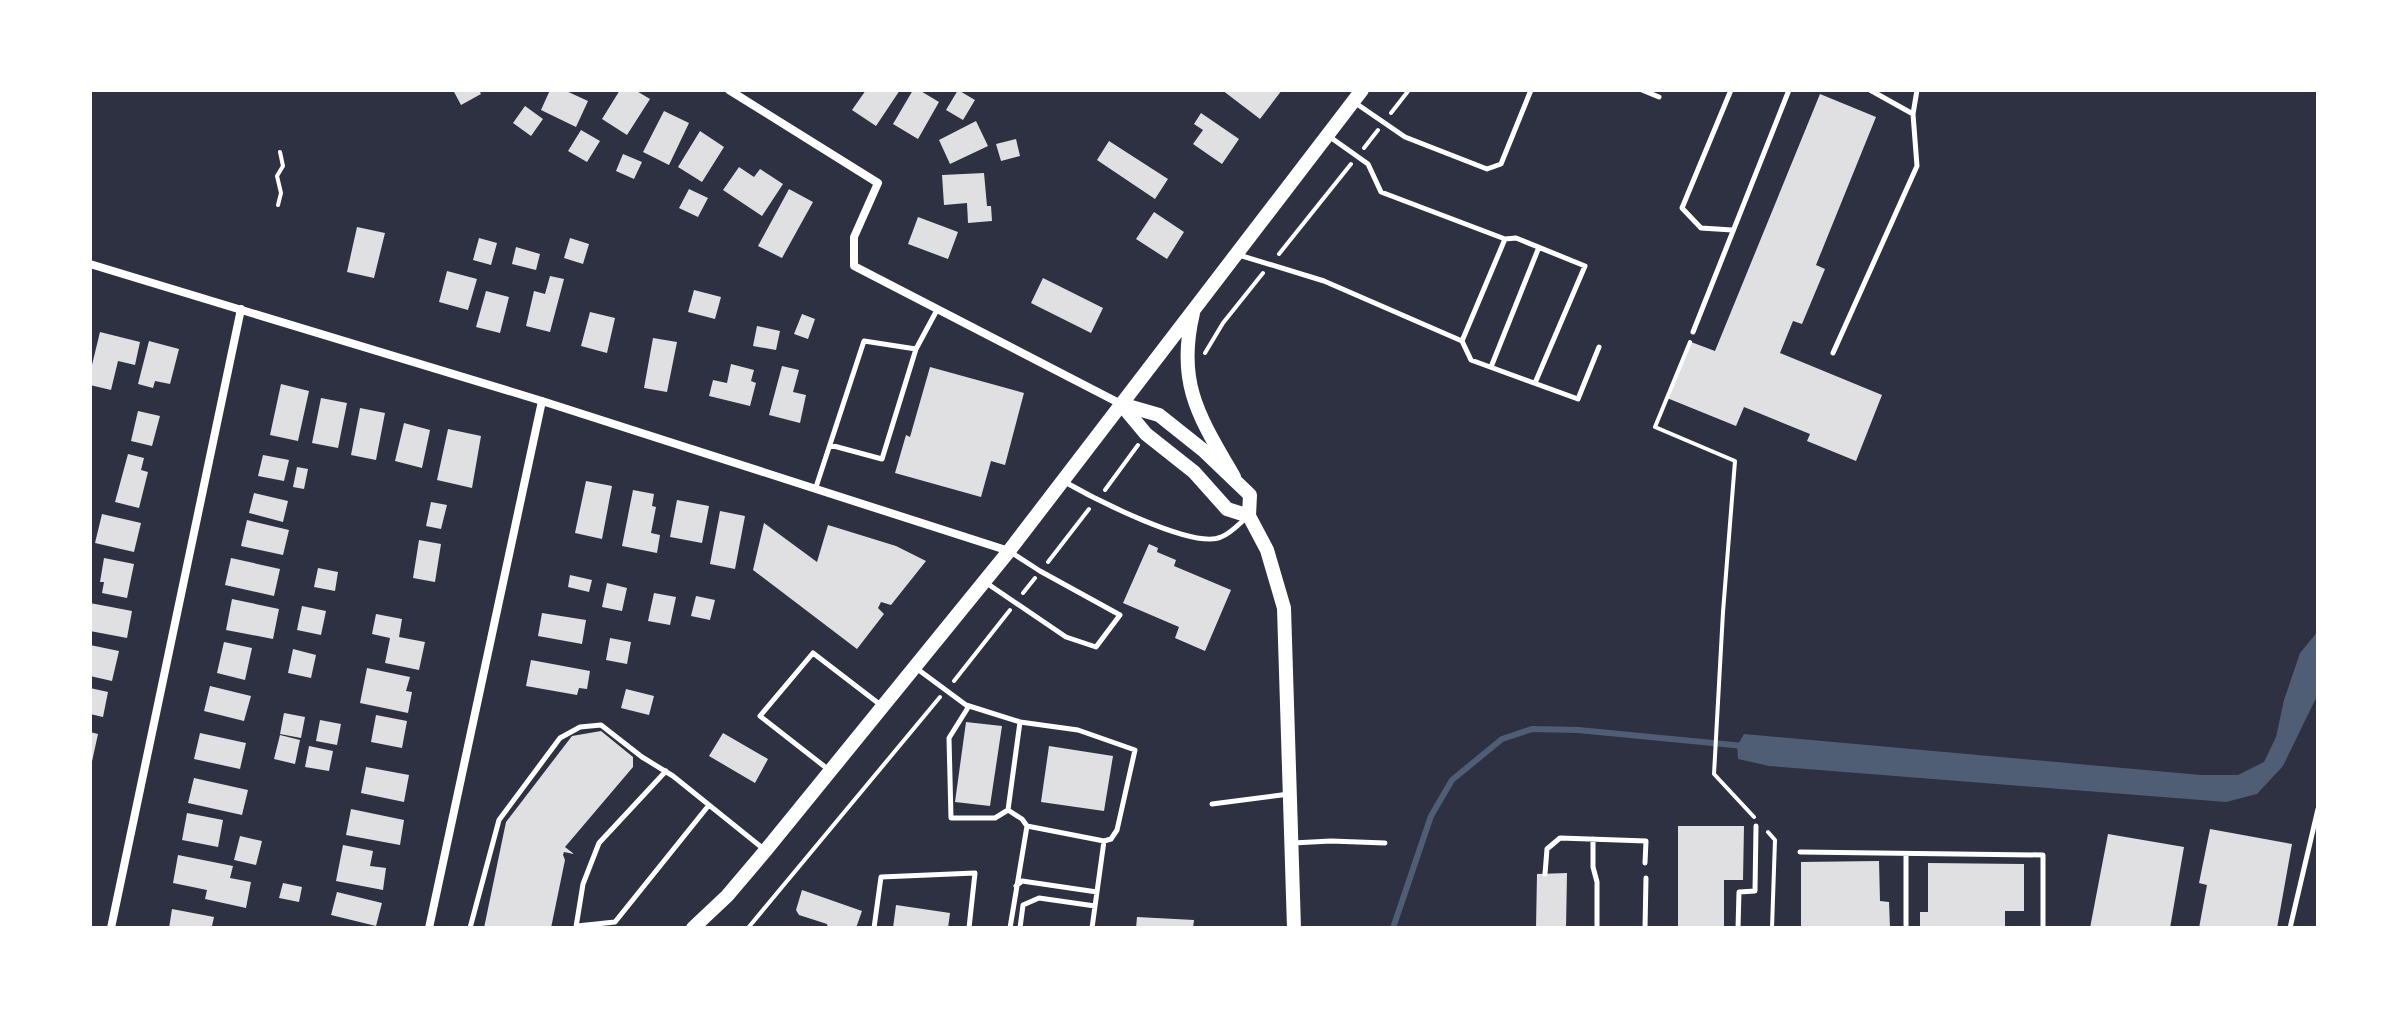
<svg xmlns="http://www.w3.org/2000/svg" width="2408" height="1018" font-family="'DM Sans',sans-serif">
<rect width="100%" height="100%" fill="#2d3142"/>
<path fill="#4f5d75" d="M 2318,631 L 2318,694 L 2283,766 L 2257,794 L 2226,802 L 1769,766 L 1738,759 L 1737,746 L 1744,734 L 2201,775 L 2238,775 L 2264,762 L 2276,737 L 2284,700 L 2300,653 Z"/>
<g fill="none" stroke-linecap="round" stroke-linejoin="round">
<path stroke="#4f5d75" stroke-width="6" d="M 1393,928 L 1431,816 L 1452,780 L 1502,739 L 1532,729 L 1578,730 L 1744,746"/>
</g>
<path fill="#e0e0e3" d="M 453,90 L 479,90 L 481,94 L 461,105 Z
M 550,90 L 564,90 L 588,101 L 576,127 L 541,110 Z
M 620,90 L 635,90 L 650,99 L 627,135 L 602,119 Z
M 866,90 L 900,90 L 876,126 L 852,110 Z
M 913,90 L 919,90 L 939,102 L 918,139 L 893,124 Z
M 958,90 L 975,100 L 963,120 L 946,110 Z
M 1222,90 L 1282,90 L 1260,119 Z
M 1820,94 L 1876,117 L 1816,265 L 1825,269 L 1802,324 L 1793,321 L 1780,353 L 1882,395 L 1856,461 L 1807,441 L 1810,434 L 1744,407 L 1736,426 L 1667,398 L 1691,342 L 1715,351 Z
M 525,106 L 543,119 L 531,136 L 513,123 Z
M 664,111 L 689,123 L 669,165 L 643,152 Z
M 1201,113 L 1239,139 L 1222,164 L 1193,144 L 1203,130 L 1194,124 Z
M 976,121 L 988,146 L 950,164 L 939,140 Z
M 581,130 L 600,141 L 587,162 L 568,151 Z
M 700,131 L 724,147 L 702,182 L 678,167 Z
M 1016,139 L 1020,156 L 1001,161 L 996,144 Z
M 1109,141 L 1168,179 L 1155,199 L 1097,160 Z
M 623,154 L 642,162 L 634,179 L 616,171 Z
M 739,167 L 754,177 L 760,169 L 783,184 L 762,216 L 723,190 Z
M 984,173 L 987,206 L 991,206 L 992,221 L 968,223 L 967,203 L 944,205 L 942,175 Z
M 689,189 L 708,198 L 698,217 L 679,208 Z
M 789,189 L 813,202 L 782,258 L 758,246 Z
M 1154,212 L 1184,232 L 1167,259 L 1136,239 Z
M 918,217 L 958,232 L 948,259 L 908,244 Z
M 357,227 L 385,233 L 374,278 L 347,272 Z
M 479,238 L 497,243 L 491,265 L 473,260 Z
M 570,238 L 589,244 L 583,264 L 564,258 Z
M 516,247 L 540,254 L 536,270 L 512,264 Z
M 447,271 L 477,279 L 468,310 L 439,302 Z
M 550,276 L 564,279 L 550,332 L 526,326 L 534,291 L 545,294 Z
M 1043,278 L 1103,308 L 1091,333 L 1031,303 Z
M 694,290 L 721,297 L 715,319 L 688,312 Z
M 486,291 L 509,297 L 500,333 L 476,327 Z
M 590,312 L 615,318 L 607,353 L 581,346 Z
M 802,314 L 815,319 L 808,339 L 794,334 Z
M 757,326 L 780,331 L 776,350 L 753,346 Z
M 100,332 L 140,342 L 135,365 L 118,361 L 111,390 L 90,385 L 90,373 Z
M 653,338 L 677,342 L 667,392 L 644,388 Z
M 149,341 L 179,349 L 170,384 L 155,381 L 153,388 L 138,384 Z
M 731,364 L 754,370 L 751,381 L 756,383 L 750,406 L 709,396 L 713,380 L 727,383 Z
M 782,366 L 799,370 L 793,392 L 806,395 L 800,423 L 769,415 Z
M 930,367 L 1024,393 L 1005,465 L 991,461 L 981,497 L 895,473 L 906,435 L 910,437 Z
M 281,384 L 309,391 L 298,441 L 270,435 Z
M 321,398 L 347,403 L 338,448 L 312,443 Z
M 360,408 L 385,413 L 376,460 L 351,455 Z
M 138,411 L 160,416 L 152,446 L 131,441 Z
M 404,423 L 430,430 L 422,468 L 395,461 Z
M 448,429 L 481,436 L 472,488 L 437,480 Z
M 128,454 L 144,458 L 141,470 L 148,472 L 139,508 L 115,502 Z
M 263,455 L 289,460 L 284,481 L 258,476 Z
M 297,467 L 308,469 L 304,489 L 293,487 Z
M 586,481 L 612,486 L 602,539 L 575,533 Z
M 633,490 L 654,494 L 652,506 L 656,507 L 651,533 L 660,535 L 657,553 L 622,546 Z
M 254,493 L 288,501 L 283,522 L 249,513 Z
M 677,500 L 709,506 L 702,543 L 670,537 Z
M 431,502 L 447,505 L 441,529 L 426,526 Z
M 720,511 L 745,516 L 735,569 L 710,564 Z
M 102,514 L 141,523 L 134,552 L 95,543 Z
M 247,520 L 289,530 L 283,555 L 241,546 Z
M 764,523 L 817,562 L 828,525 L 896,546 L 926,561 L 891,605 L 881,602 L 878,608 L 884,614 L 857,649 L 753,570 Z
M 419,540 L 441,544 L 435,582 L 413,578 Z
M 1149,544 L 1158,548 L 1157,552 L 1176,560 L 1174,566 L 1231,590 L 1205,651 L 1175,638 L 1179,627 L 1123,603 Z
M 104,558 L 134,564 L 127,598 L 102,593 L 104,582 L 100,582 Z
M 231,558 L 280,569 L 274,596 L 225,585 Z
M 318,568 L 338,572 L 335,591 L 314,587 Z
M 570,575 L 592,580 L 589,592 L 568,587 Z
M 607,583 L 627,588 L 622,611 L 602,607 Z
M 654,593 L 676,597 L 670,625 L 648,621 Z
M 696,596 L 715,600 L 710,620 L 691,616 Z
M 232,599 L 279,609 L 273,639 L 226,630 Z
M 90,603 L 132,611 L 127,638 L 90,631 Z
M 302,606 L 326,611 L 321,635 L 297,630 Z
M 542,613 L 586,620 L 582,644 L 538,636 Z
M 376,614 L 402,619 L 399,637 L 425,642 L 419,670 L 385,663 L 390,638 L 372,634 Z
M 610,638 L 631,642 L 627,664 L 606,660 Z
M 224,642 L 252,648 L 245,680 L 217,673 Z
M 90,645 L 119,651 L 112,681 L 90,676 Z
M 293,649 L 316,655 L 311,678 L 288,673 Z
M 531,660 L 590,671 L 587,689 L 579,688 L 577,695 L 526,686 Z
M 367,668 L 410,677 L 406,691 L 412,692 L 408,713 L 360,703 Z
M 210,686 L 251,696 L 244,721 L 204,711 Z
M 90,688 L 108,692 L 103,717 L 90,714 Z
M 626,689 L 654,696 L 649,715 L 621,708 Z
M 284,713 L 305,717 L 301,738 L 280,734 Z
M 376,715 L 407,721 L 402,748 L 371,742 Z
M 320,720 L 341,724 L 337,745 L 316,741 Z
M 966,722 L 1002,726 L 990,806 L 955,802 Z
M 601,731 L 633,757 L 633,767 L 565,847 L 574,854 L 564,852 L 563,855 L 565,860 L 551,928 L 484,928 L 506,822 L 572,736 Z
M 90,732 L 98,734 L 91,766 L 90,766 Z
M 200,733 L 246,743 L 240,769 L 194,759 Z
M 723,733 L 768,759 L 755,783 L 709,756 Z
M 280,735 L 300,740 L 295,764 L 274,759 Z
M 309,746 L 333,751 L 329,771 L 305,767 Z
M 1049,746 L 1113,756 L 1104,811 L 1041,802 Z
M 366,767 L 409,775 L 404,802 L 361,793 Z
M 194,778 L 248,790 L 242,815 L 188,803 Z
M 351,809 L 404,820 L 400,845 L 346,835 Z
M 187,813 L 223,820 L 218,847 L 182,840 Z
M 1678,826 L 1744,826 L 1743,880 L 1724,880 L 1724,928 L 1678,928 Z
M 2210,829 L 2292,844 L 2277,928 L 2199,928 L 2207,885 L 2199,883 Z
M 2108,834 L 2184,847 L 2170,928 L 2090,928 Z
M 240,836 L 262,841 L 256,865 L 234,860 Z
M 343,845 L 373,851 L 370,866 L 386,868 L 383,890 L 336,881 Z
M 178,855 L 233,866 L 230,878 L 251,882 L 246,908 L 205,899 L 207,890 L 173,883 Z
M 1879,861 L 1880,901 L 1889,902 L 1890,928 L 1801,928 L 1801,862 Z
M 1928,863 L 2024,864 L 2024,911 L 2005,911 L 2005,928 L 1920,928 L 1920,912 L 1928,912 Z
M 1567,873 L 1566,928 L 1536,928 L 1537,874 Z
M 283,883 L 302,887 L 299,902 L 279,898 Z
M 802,890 L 862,911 L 856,928 L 828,928 L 827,924 L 799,915 L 796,910 Z
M 337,892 L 382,903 L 376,926 L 331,915 Z
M 896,905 L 950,913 L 948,928 L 893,928 Z
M 172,909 L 214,917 L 212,926 L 169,928 Z
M 1137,917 L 1194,920 L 1193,928 L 1136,928 Z"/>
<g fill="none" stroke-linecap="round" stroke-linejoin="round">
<path stroke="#fff" stroke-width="4" d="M 1391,113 L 1409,90
M 1364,148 L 1378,130
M 278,205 L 281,193 L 277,176 L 283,166 L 280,152
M 1279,254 L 1351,164
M 1690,342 L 1655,427 L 1735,461 L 1723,612 L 1714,774 L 1754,817
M 1205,353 L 1223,323 L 1263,273
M 1105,490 L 1138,445
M 1048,562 L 1089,509
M 1023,593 L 1035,578
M 954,681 L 1010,610
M 1768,832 L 1775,840 L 1772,928
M 748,928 L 940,697"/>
<path stroke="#fff" stroke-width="5" d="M 1642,90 L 1659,97
M 1731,90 L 1682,208 L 1701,228 L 1732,230
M 1870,90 L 1913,114
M 1354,102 L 1405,137 L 1487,169 L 1501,164 L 1531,90
M 1330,137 L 1368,164 L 1381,192 L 1505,239 L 1516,238 L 1585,266 L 1535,383
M 1239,255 L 1324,281 L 1462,341 L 1505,239
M 1693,332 L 1789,90
M 1462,341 L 1471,360 L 1578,399 L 1599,347
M 1833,353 L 1917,166 L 1913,114 L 1917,90
M 1491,367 L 1539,247
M 830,445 L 882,459 L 916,349
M 1063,481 C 1091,497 1193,550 1221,537 C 1230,534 1239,524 1246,518
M 816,487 L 864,341 L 916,349 L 937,310
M 985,582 L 1066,637 L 1096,647 L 1120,615 L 1040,571 L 1009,551
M 916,668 L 966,705 L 1020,722
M 969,706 L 949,738 L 951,818 L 995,818 L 1008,810
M 1020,722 L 1078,730 L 1135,750 L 1117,830 L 1111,839 L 1104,841 L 1027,826 L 1022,819 L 1008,810 Z
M 829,770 L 760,716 L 813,653 L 882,706
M 1212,804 L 1289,794
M 1593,839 L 1593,867 L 1597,882 L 1597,928
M 1293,843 L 1331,841 L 1385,843
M 1800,852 L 2043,855 L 2043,928
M 1545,874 L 1547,849 L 1560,838 L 1646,841 L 1645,863
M 1016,886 L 1022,881 L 1097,892
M 577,926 L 615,922 L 709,805
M 576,927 L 583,884 L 599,843 L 666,771
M 470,928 L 499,820 L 560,738 L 580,727 L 601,725 L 642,757 L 673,776 L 765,850
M 874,928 L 881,877 L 975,873 L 969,928
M 1010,928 L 1027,826
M 1020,928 L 1023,905 L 1039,898 L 1095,906
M 1092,928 L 1104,841
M 1645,928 L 1646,878
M 1738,928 L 1739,892 L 1755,891 L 1756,826
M 1906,928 L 1906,854
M 2290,928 L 2318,809"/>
<path stroke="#fff" stroke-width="8" d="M 729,90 L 878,183 L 854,237 L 854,266 L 1121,404
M 90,264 L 542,401 L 1009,551
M 111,928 L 241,309
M 429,928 L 542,401"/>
<path stroke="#fff" stroke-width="14" d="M 1121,404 L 1159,415 L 1203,450 L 1250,495 L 1249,516 L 1267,550 L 1284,608 L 1294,928
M 1121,404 L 1146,434 L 1194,472 L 1227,509 L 1249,516"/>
<path stroke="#fff" stroke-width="14" d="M 1193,313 C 1176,384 1200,418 1234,477
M 693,928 L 727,896 L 766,850 L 1009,551 L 1362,90"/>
</g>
<rect width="2408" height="1018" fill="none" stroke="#ffffff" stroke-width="184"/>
</svg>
